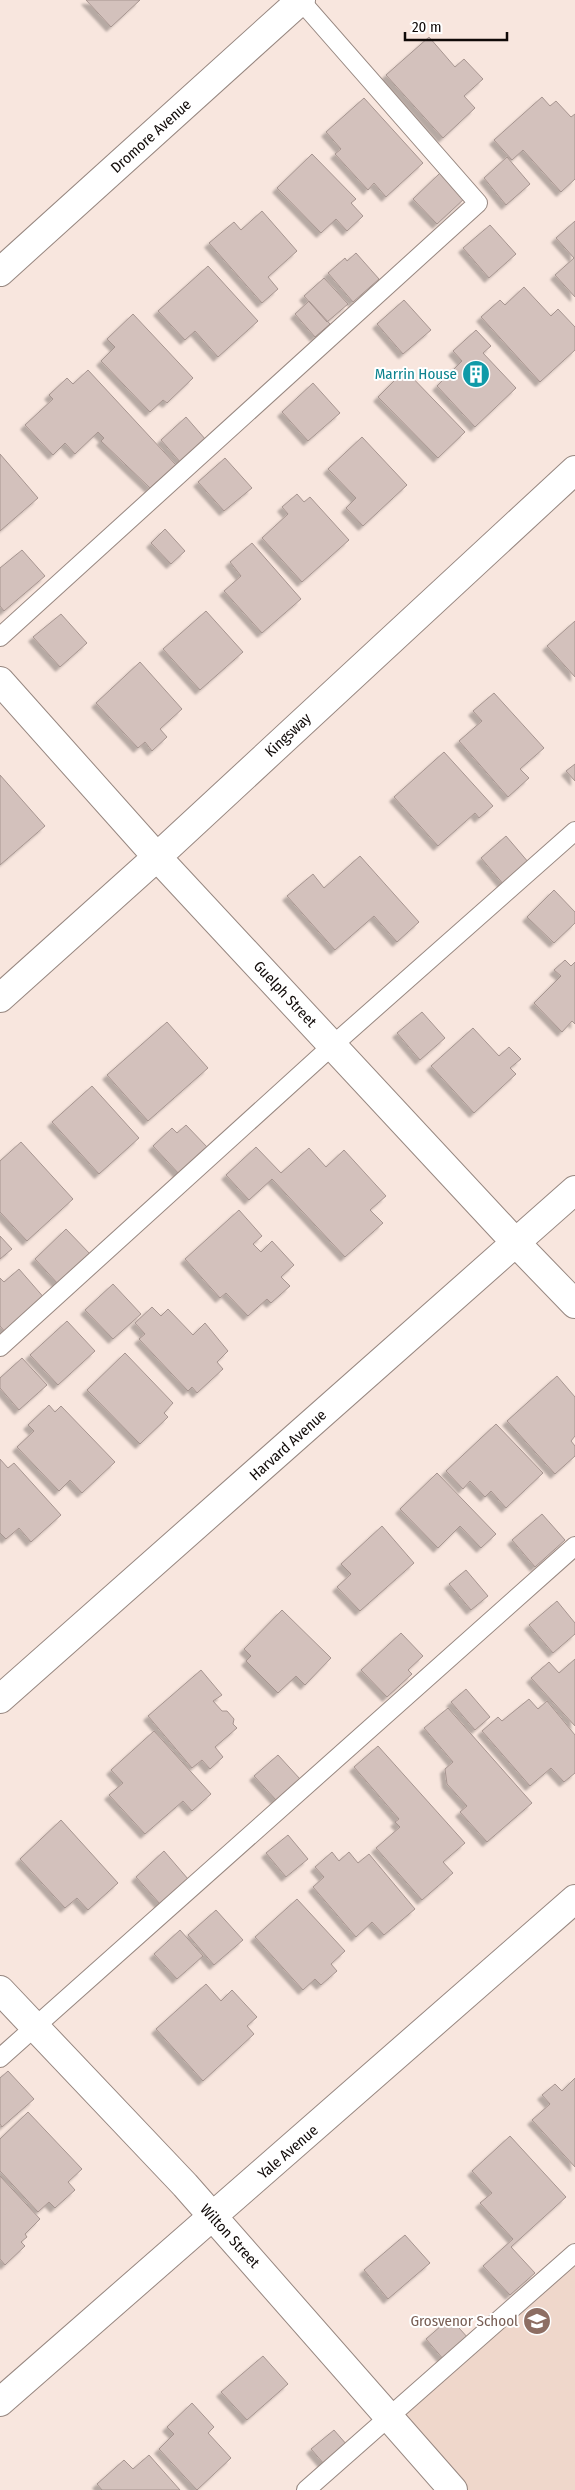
<svg xmlns="http://www.w3.org/2000/svg" width="575" height="2490" font-family="'Fira Sans Condensed',sans-serif">
<defs>
<filter id="shadow"><feDropShadow dx="-4.5" dy="4.5" stdDeviation="1" flood-color="#0004"/></filter>
</defs>
<rect width="100%" height="100%" fill="#f8e6de"/>
<path fill="#efd7cb" d="M 575,2253 L 575,2490 L 453,2490 L 390,2418 Z"/>
<path fill="#d3c1bc" stroke="#a79590" filter="url(#shadow)" d="M 86,0 L 140,0 L 111,27 Z
M 429,37 L 455,67 L 464,59 L 483,79 L 464,96 L 475,108 L 443,138 L 386,75 Z
M 542,97 L 550,106 L 556,101 L 571,117 L 575,114 L 575,179 L 561,192 L 523,150 L 512,160 L 494,140 Z
M 364,98 L 423,163 L 386,197 L 374,183 L 368,190 L 335,154 L 341,149 L 326,132 Z
M 312,154 L 356,199 L 351,203 L 363,216 L 347,231 L 336,219 L 321,233 L 277,188 Z
M 507,157 L 530,184 L 506,205 L 484,178 Z
M 440,173 L 465,198 L 437,224 L 413,199 Z
M 262,211 L 297,251 L 268,277 L 278,289 L 262,303 L 209,243 L 234,222 L 241,230 Z
M 575,221 L 575,297 L 555,275 L 574,258 L 556,238 Z
M 490,225 L 516,254 L 489,278 L 463,248 Z
M 356,253 L 379,279 L 353,302 L 328,273 L 345,258 L 347,261 Z
M 208,266 L 258,321 L 218,357 L 195,331 L 185,340 L 158,311 Z
M 324,278 L 348,304 L 327,322 L 304,296 Z
M 524,287 L 551,316 L 558,309 L 575,327 L 575,350 L 540,382 L 481,317 L 500,300 L 505,305 Z
M 404,300 L 431,330 L 403,354 L 377,324 Z
M 309,301 L 330,324 L 315,337 L 295,314 Z
M 133,314 L 193,378 L 167,403 L 163,400 L 150,412 L 101,361 L 115,347 L 107,339 Z
M 476,330 L 491,346 L 483,353 L 516,388 L 475,427 L 437,386 L 462,361 L 453,351 Z
M 88,370 L 176,465 L 150,488 L 101,441 L 104,438 L 98,432 L 75,454 L 65,443 L 53,455 L 25,425 L 53,399 L 49,395 L 67,378 L 73,384 Z
M 405,370 L 465,432 L 438,458 L 378,397 Z
M 313,383 L 340,413 L 308,441 L 282,412 Z
M 186,417 L 206,440 L 181,463 L 161,440 Z
M 362,437 L 407,485 L 363,526 L 346,508 L 356,498 L 328,469 Z
M 0,454 L 38,498 L 0,531 Z
M 225,458 L 252,488 L 224,511 L 198,482 Z
M 297,494 L 304,502 L 310,497 L 349,540 L 302,582 L 262,538 L 288,514 L 282,507 Z
M 165,529 L 185,551 L 171,564 L 151,543 Z
M 252,543 L 301,599 L 262,633 L 224,591 L 241,576 L 230,562 Z
M 22,550 L 45,576 L 4,611 L 0,606 L 0,568 Z
M 206,611 L 243,652 L 200,690 L 163,649 Z
M 61,614 L 87,643 L 60,667 L 33,637 Z
M 575,621 L 575,677 L 547,646 Z
M 140,662 L 182,709 L 160,729 L 167,737 L 152,751 L 145,742 L 138,748 L 96,703 Z
M 494,693 L 544,748 L 520,769 L 529,778 L 508,797 L 459,741 L 482,721 L 473,711 Z
M 444,752 L 493,806 L 479,818 L 475,813 L 438,846 L 394,797 Z
M 575,764 L 575,781 L 566,771 Z
M 0,775 L 45,826 L 0,865 Z
M 506,836 L 529,863 L 504,885 L 481,858 Z
M 360,856 L 419,922 L 397,942 L 374,916 L 335,950 L 287,896 L 313,874 L 324,888 Z
M 554,890 L 575,912 L 575,923 L 554,943 L 527,917 Z
M 565,960 L 571,966 L 575,962 L 575,1024 L 572,1021 L 562,1032 L 534,1003 L 561,976 L 554,970 Z
M 422,1012 L 445,1038 L 420,1060 L 397,1033 Z
M 167,1022 L 208,1068 L 148,1121 L 107,1075 Z
M 473,1028 L 499,1056 L 509,1047 L 521,1059 L 510,1068 L 516,1074 L 474,1113 L 431,1066 Z
M 92,1086 L 139,1138 L 99,1174 L 52,1122 Z
M 186,1125 L 208,1148 L 180,1175 L 153,1146 L 172,1128 L 177,1133 Z
M 21,1142 L 73,1199 L 27,1241 L 0,1212 L 0,1161 Z
M 256,1147 L 281,1173 L 309,1148 L 326,1167 L 344,1150 L 386,1196 L 370,1210 L 383,1223 L 345,1257 L 272,1179 L 249,1200 L 226,1175 Z
M 239,1210 L 262,1236 L 253,1244 L 261,1252 L 272,1241 L 294,1265 L 281,1277 L 290,1286 L 271,1303 L 267,1299 L 248,1316 L 226,1293 L 220,1298 L 185,1259 Z
M 66,1229 L 91,1255 L 59,1285 L 35,1259 Z
M 0,1236 L 12,1249 L 0,1259 Z
M 19,1269 L 46,1300 L 7,1334 L 0,1326 L 0,1278 L 4,1282 Z
M 113,1284 L 141,1314 L 113,1339 L 85,1310 Z
M 152,1307 L 161,1316 L 168,1309 L 193,1335 L 205,1323 L 228,1351 L 217,1362 L 223,1369 L 197,1393 L 192,1387 L 188,1391 L 139,1339 L 145,1334 L 135,1323 Z
M 67,1321 L 95,1351 L 58,1385 L 30,1355 Z
M 125,1353 L 173,1403 L 164,1413 L 168,1417 L 140,1444 L 87,1390 Z
M 22,1358 L 47,1385 L 19,1410 L 0,1388 L 0,1378 Z
M 557,1376 L 575,1397 L 575,1436 L 571,1441 L 575,1446 L 575,1456 L 555,1474 L 507,1421 Z
M 49,1405 L 55,1412 L 61,1406 L 115,1462 L 82,1493 L 70,1480 L 59,1491 L 17,1447 L 34,1431 L 28,1425 Z
M 496,1424 L 543,1473 L 506,1508 L 491,1491 L 485,1497 L 470,1481 L 463,1489 L 446,1471 Z
M 0,1459 L 8,1468 L 14,1463 L 61,1515 L 31,1542 L 19,1528 L 6,1539 L 0,1533 Z
M 437,1473 L 496,1534 L 481,1548 L 460,1526 L 438,1548 L 400,1509 Z
M 542,1514 L 565,1540 L 535,1567 L 512,1540 Z
M 382,1526 L 414,1563 L 360,1611 L 337,1587 L 351,1574 L 341,1564 Z
M 466,1570 L 488,1596 L 471,1610 L 449,1584 Z
M 557,1601 L 575,1623 L 575,1634 L 553,1653 L 529,1625 Z
M 282,1610 L 331,1658 L 305,1685 L 296,1676 L 278,1693 L 246,1661 L 251,1656 L 244,1649 Z
M 401,1633 L 423,1656 L 408,1670 L 412,1674 L 387,1697 L 361,1670 Z
M 575,1659 L 575,1726 L 531,1678 L 549,1662 L 559,1673 Z
M 201,1670 L 222,1695 L 213,1701 L 222,1711 L 227,1711 L 234,1719 L 233,1724 L 237,1728 L 215,1747 L 223,1757 L 210,1769 L 202,1760 L 192,1768 L 148,1716 Z
M 466,1689 L 490,1717 L 475,1730 L 451,1702 Z
M 529,1699 L 538,1709 L 547,1701 L 575,1735 L 575,1773 L 564,1782 L 551,1768 L 530,1786 L 482,1731 L 498,1717 L 502,1721 Z
M 448,1708 L 532,1803 L 487,1842 L 460,1812 L 467,1806 L 447,1784 L 445,1769 L 453,1762 L 424,1728 Z
M 154,1731 L 211,1794 L 192,1811 L 183,1801 L 145,1834 L 109,1795 L 123,1783 L 111,1770 Z
M 378,1746 L 465,1843 L 443,1862 L 453,1873 L 422,1900 L 376,1848 L 400,1827 L 395,1822 L 399,1819 L 354,1767 Z
M 278,1755 L 300,1779 L 276,1800 L 254,1776 Z
M 61,1820 L 118,1883 L 88,1910 L 77,1898 L 65,1908 L 20,1859 Z
M 288,1835 L 308,1859 L 286,1877 L 266,1853 Z
M 164,1851 L 188,1879 L 160,1904 L 136,1877 Z
M 332,1852 L 339,1861 L 349,1852 L 358,1863 L 369,1854 L 415,1909 L 384,1935 L 372,1922 L 356,1937 L 313,1887 L 324,1877 L 315,1867 Z
M 297,1899 L 345,1951 L 331,1964 L 337,1971 L 321,1985 L 315,1979 L 303,1990 L 255,1937 Z
M 216,1910 L 243,1940 L 214,1965 L 188,1935 Z
M 180,1930 L 203,1956 L 177,1979 L 154,1954 Z
M 206,1984 L 221,2001 L 232,1990 L 257,2017 L 247,2026 L 254,2034 L 203,2081 L 156,2029 Z
M 8,2071 L 34,2099 L 2,2127 L 0,2124 L 0,2078 Z
M 575,2078 L 575,2167 L 532,2120 L 550,2104 L 542,2095 L 555,2084 L 562,2091 Z
M 28,2112 L 82,2169 L 68,2182 L 75,2190 L 55,2208 L 49,2202 L 38,2212 L 0,2171 L 0,2139 Z
M 510,2136 L 566,2197 L 511,2247 L 535,2273 L 510,2295 L 483,2266 L 513,2239 L 480,2203 L 492,2193 L 472,2171 Z
M 0,2176 L 40,2219 L 25,2234 L 27,2237 L 21,2242 L 25,2246 L 5,2265 L 0,2259 Z
M 405,2235 L 430,2263 L 388,2299 L 364,2270 Z
M 450,2318 L 469,2339 L 444,2360 L 426,2339 Z
M 263,2356 L 288,2384 L 247,2420 L 221,2392 Z
M 192,2403 L 214,2427 L 208,2433 L 231,2458 L 197,2490 L 159,2449 L 174,2434 L 167,2427 Z
M 334,2430 L 347,2445 L 324,2464 L 311,2449 Z
M 149,2455 L 180,2490 L 102,2490 L 97,2484 L 124,2460 L 133,2469 Z"/>
<g fill="none" stroke-linecap="round" stroke-linejoin="round">
<g stroke="#978780" stroke-width="20">
<path id="lane" d="M 0,637 L 478,203 L 301,1
M 0,1347 L 333,1045 L 575,831
M 0,2058 L 575,1546
M 306,2490 L 575,2253"/>
</g>
<g stroke="#978780" stroke-width="30">
<path id="street" d="M 0,272 L 301,0
M 0,681 L 157,857 L 516,1243 L 575,1304
M 0,998 L 157,857 L 575,470
M 0,1699 L 575,1190
M 0,1990 L 185,2185 L 453,2490
M 0,2402 L 575,1899"/>
</g>
<use href="#lane" stroke="#fff" stroke-width="18"/>
<use href="#street" stroke="#fff" stroke-width="28"/>
</g>
<defs>
<g id="building-disc" transform="scale(1.4375)"><circle r="9.5" fill="#0f9aa8" stroke="#fff"/><path d="M-4-6H4V6H1V3H-1V6H-4ZM-2.5-4.3h1.7v1.8h-1.7ZM.8-4.3h1.7v1.8H.8ZM-2.5-1h1.7V.8h-1.7ZM.8-1h1.7V.8H.8Z" fill="#fff"/></g>
<g id="school-disc" transform="scale(1.4375)"><circle r="9.5" fill="#8d6e63" stroke="#fff"/><path d="M0-5L7-2L0 1L-7-2ZM-4 1L0 2.5L4 1V4Q0 6-4 4Z" fill="#fff"/></g>
</defs>
<g fill-rule="evenodd">
<use href="#building-disc" x="476" y="374"/>
<use href="#school-disc" x="537" y="2321"/>
</g>
<g text-anchor="middle" stroke-width="4" stroke-linejoin="round" paint-order="stroke">
<g font-size="15" fill="#100a08" stroke="#fff">
<text transform="translate(151 136) rotate(-42)" y="5">Dromore Avenue</text>
<text transform="translate(288 735) rotate(-43)" y="5">Kingsway</text>
<text transform="translate(285 994) rotate(47)" y="5">Guelph Street</text>
<text transform="translate(288 1445) rotate(-42)" y="5">Harvard Avenue</text>
<text transform="translate(288 2152) rotate(-41)" y="5">Yale Avenue</text>
<text transform="translate(230 2236) rotate(48)" y="5">Wilton Street</text>
</g>
<g font-size="15" fill="#0d838f" stroke="#fff" text-anchor="end">
<text x="457" y="379">Marrin House</text>
</g>
<g font-size="15" fill="#785e54" stroke="#fff" text-anchor="end">
<text x="518" y="2326">Grosvenor School</text>
</g>
</g>
<path d="M405 32v8h102v-8" fill="none" stroke="#100a08" stroke-width="2.5"/>
<text x="412" y="32" font-size="15" fill="#100a08" stroke="#ffffff" stroke-width="4" paint-order="stroke">20 m</text>
</svg>
